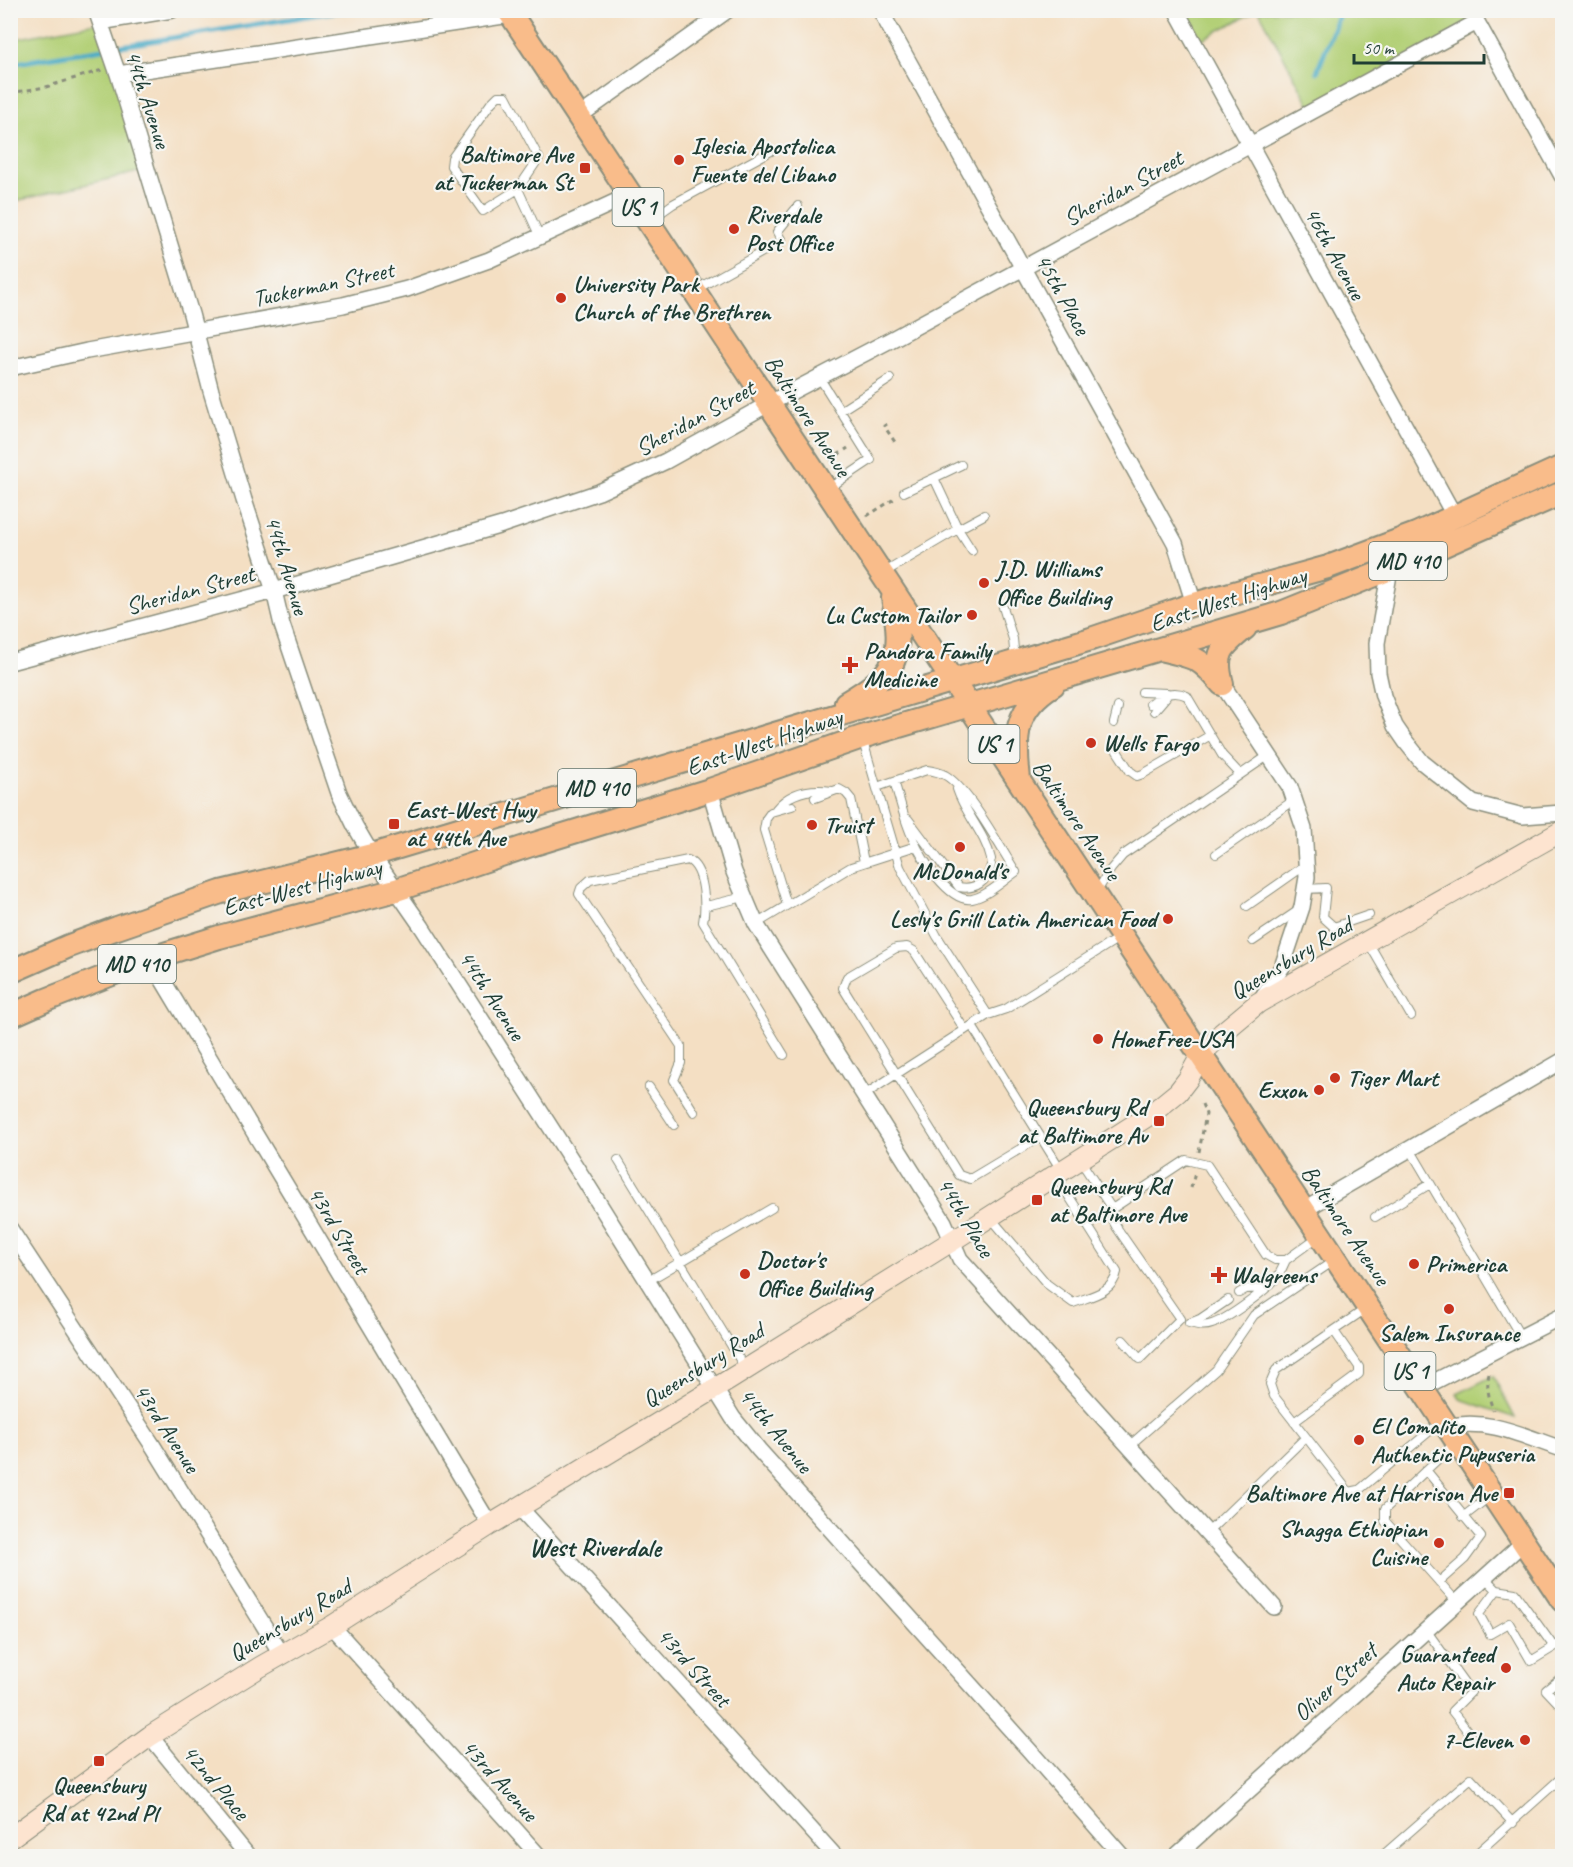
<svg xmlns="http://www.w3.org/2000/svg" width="1573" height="1867" font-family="Caveat,sans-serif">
<rect width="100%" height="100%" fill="#f6f6f2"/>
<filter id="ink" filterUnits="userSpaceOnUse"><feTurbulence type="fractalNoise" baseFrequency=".0167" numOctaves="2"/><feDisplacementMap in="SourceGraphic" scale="12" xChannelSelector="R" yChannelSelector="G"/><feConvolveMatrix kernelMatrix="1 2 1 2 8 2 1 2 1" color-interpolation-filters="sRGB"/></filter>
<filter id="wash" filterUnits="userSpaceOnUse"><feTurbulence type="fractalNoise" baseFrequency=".008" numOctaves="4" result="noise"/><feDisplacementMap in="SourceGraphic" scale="24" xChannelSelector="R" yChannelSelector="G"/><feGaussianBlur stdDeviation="1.35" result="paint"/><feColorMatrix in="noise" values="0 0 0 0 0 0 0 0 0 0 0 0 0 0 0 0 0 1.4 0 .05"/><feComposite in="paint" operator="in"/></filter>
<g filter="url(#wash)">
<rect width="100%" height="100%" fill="#f4dfc3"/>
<path fill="#b3d077" stroke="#698656" stroke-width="1.5" d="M 1177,11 L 1256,11 L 1195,43 Z
M 1259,11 L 1497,11 L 1313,111 Z
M 100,22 L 147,170 L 11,202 L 10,40 Z
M 1493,1376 L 1515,1418 L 1460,1399 L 1457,1394 Z"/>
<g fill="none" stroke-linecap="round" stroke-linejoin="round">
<path stroke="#45a9c5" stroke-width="5" d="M 10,64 L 326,13 L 356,10
M 1317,72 L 1341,10"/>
</g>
</g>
<g filter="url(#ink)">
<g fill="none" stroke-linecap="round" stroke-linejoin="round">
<g stroke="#8a8e7c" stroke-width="10">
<path id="lane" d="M 518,189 L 483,211 L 451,166 L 452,158 L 491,103 L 498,96 L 506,96 L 539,158 L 518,189 L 540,237
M 649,221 L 673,204 L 771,151
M 695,290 L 782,241 L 777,232 L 798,206
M 819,377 L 871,460 L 829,488
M 840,411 L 890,379
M 934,478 L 961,465
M 972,551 L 958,529 L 984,515
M 885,572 L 958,529 L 934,478 L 904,492
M 1003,607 L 1013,639 L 1015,660
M 1142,692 L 1167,693
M 1150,704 C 1162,695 1173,689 1187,696 L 1222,755 L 1240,774
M 1154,711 L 1166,697
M 1114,723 L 1118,707
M 863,741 L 900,867 L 937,936 L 988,1015
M 1117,751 L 1130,771 L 1137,776 L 1143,774 L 1209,736
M 927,770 C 934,771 939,772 945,775 C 969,789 1000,847 1016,872 C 1003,881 987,896 972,899 C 949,903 921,857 913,839 C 904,820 900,800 894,781 Z
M 877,787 L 894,781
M 957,789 C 965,814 985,833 991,859
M 815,798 L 839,789 L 846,793 L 851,799 L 864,862
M 776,809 C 790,792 811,788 832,791
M 908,819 L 959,887 C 975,890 988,882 991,865
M 1216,854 L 1294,800
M 1305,889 L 1326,888 L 1323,917 L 1334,927 L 1369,915
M 1097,891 L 1111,869 L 1123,855 L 1269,755
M 787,905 L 764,830 L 766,819 L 771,812 L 792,806
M 706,906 L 744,897
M 1247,906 L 1307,864
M 756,924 L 851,867 L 916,846
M 1253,941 L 1299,910
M 1368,942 L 1411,1016
M 972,1026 L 1061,1170
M 965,1030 L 914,951 L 907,947 L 896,948 L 847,977 L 843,988 L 959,1175 L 970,1179 L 1040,1137
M 649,1087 L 674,1125
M 864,1095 L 988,1015 L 1006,1009 L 1120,937
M 694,1112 L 674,1080 L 681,1063 L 681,1046 L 579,894 L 581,888 L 590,880 L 688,860 C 705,868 706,906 703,922 L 784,1055
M 1410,1149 L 1521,1337
M 618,1160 L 745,1368
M 1080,1160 L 1112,1209 L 1186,1160 L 1207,1165 L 1266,1255 L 1275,1260 L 1286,1260 L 1319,1236
M 1112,1209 L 1112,1219 L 1117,1228 L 1180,1319 L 1140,1359 L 1123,1340
M 990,1217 L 1047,1284 L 1073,1303 C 1090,1296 1113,1293 1117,1272 L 1056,1176
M 1375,1217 L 1430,1184
M 648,1281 L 772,1208
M 1239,1293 L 1246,1289 L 1265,1288
M 1367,1308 L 1276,1370 L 1270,1384 L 1274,1396 L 1349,1492 L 1359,1490 L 1442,1421
M 1189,1323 C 1197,1325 1204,1327 1212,1324 C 1228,1319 1267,1290 1277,1277 C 1281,1272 1283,1266 1286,1260
M 1190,1323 L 1200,1319 L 1228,1300
M 1294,1422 L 1359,1374 L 1359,1367 L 1334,1331
M 1456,1442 L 1385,1509 L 1385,1521 L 1457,1602
M 1129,1446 L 1216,1370 L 1254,1315 L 1335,1260
M 1426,1470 L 1481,1537 L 1465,1559 L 1439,1582
M 1463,1517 L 1490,1496
M 1207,1533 L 1306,1437
M 1484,1577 L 1497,1590 L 1515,1593 L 1554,1647 L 1562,1642
M 1497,1590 L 1479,1614 L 1490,1634 L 1509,1623 L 1531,1661 L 1554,1647
M 1426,1630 L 1471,1692 L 1452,1711 L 1470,1734
M 1562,1677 L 1546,1690 L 1562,1707
M 1382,1856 L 1471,1778 L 1513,1823
M 1474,1856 L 1562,1777"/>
</g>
<g stroke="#8a8e7c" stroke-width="18">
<path id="street" d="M 96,10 L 118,74 L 191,314 L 211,391 L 244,500 L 274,591 L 282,625 L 309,705 L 339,793 L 355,826 L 372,855 L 422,927 L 585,1181 L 733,1418 L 759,1450 L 1029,1750 L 1122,1856
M 880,10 L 1175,543 L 1194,604
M 1176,10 L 1455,517
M 100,22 L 172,10
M 118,74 L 510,15
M 578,117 L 728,10
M 10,368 L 87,351 L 343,305 L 407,289 L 489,260 L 630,195
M 1390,569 L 1377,643 L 1378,673 L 1383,696 L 1395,726 L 1406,742 L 1422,762 L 1473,803 L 1523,816 L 1562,813
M 10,662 L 274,591 L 502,525 L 599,492 L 666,461 L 768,404 L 896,337 L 1477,22 L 1562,176
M 1222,684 L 1290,787 L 1304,829 L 1307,877 L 1302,907 L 1282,967 L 1260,1001
M 710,790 L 734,872 L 756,924 L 944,1222 L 960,1259 L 1274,1607
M 150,959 L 490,1525
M 1304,1210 L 1562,1061
M 10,1229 L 153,1446 L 282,1655
M 1422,1388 L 1562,1316
M 1448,1427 C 1487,1417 1525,1437 1562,1449
M 520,1508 L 835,1856
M 332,1626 L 539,1856
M 150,1736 L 248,1856
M 1176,1856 L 1524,1542"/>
</g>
<g stroke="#8a8e7c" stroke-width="22">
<path id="secondary" d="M 10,1838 L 150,1736 L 196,1707 L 260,1667 L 332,1626 L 490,1525 L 729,1380 L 952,1241 L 1151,1114 L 1178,1092 L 1188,1079 L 1201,1055 L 1222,1033 L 1258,1003 L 1562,831"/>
</g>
<g stroke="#8a8e7c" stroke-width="26">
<path id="primary" d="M 508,10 L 1562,1600
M 1164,650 C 1196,657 1201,659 1222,684
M 1222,684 C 1214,654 1221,647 1245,628
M 846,703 C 898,672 904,658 893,598
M 1019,779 C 1014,737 1014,709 1053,685
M 10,972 L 69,946 L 117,928 L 221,892 L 372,855 L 1091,639 L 1194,604 L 1328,567 L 1416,534 L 1562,467
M 10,1016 L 46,1000 L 158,956 L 219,937 L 396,890 L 531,845 L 710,790 L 862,737 L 1281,613 L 1390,569 L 1562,493"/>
</g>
<path stroke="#8a8e7c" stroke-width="3" stroke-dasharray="4.5 4.5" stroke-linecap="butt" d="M 10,93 L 46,87 L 102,70
M 887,424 L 884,426 L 895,442
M 830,460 L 848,448
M 867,516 L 894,499
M 1199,1152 L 1206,1114 L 1202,1104
M 1191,1188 L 1195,1173
M 1489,1374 C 1486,1387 1489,1398 1493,1410"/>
<use href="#lane" stroke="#fff" stroke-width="8"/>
<use href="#street" stroke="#fff" stroke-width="15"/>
<use href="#secondary" stroke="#fde4d0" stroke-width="20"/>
<use href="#primary" stroke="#f9bc8a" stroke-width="22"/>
</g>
</g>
<g fill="#c8321e" stroke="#f6f6f2" stroke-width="2">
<circle cx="679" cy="160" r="6"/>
<rect x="579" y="162" width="12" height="12" rx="3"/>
<circle cx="734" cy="229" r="6"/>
<circle cx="561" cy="298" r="6"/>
<circle cx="984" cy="583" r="6"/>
<circle cx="972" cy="615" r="6"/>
<path d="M847 656h6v6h6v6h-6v6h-6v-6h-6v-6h6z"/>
<circle cx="1091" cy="743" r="6"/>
<rect x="388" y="818" width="12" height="12" rx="3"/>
<circle cx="812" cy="825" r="6"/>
<circle cx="960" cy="847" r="6"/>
<circle cx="1168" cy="919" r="6"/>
<circle cx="1098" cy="1039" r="6"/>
<circle cx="1335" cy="1078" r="6"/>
<circle cx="1319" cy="1090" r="6"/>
<rect x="1153" y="1115" width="12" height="12" rx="3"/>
<rect x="1031" y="1194" width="12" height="12" rx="3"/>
<circle cx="1414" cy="1264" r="6"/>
<circle cx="745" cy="1274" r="6"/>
<path d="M1216 1266h6v6h6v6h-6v6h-6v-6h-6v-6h6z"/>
<circle cx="1449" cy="1309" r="6"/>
<circle cx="1359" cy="1440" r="6"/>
<rect x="1503" y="1487" width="12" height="12" rx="3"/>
<circle cx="1439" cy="1543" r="6"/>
<circle cx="1506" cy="1668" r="6"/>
<circle cx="1525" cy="1740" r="6"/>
<rect x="93" y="1755" width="12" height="12" rx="3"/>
</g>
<g text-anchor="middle" stroke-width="4.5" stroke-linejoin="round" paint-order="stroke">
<g fill="#f6f6f2" stroke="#60746d" stroke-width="1.5">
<rect x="612.5" y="188" width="51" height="38" rx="4.5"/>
<rect x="1369" y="542" width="78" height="38" rx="4.5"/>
<rect x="968.5" y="725" width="51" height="38" rx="4.5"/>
<rect x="558" y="769" width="78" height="38" rx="4.5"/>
<rect x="98" y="945" width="78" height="38" rx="4.5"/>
<rect x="1384.5" y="1352" width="51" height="38" rx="4.5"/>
</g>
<g font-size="22" font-weight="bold" fill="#1f3d34">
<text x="638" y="215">US 1</text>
<text x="1408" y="569">MD 410</text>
<text x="994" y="752">US 1</text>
<text x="597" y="796">MD 410</text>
<text x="137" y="972">MD 410</text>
<text x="1410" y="1379">US 1</text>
</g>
<g font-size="24" fill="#1f3d34" stroke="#f6f6f2">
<text transform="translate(148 99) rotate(72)" y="8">44th Avenue</text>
<text transform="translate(1123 188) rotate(-29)" y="8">Sheridan Street</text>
<text transform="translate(1335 253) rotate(61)" y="8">46th Avenue</text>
<text transform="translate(323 284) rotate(-12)" y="8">Tuckerman Street</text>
<text transform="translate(1063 294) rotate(61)" y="8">45th Place</text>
<text transform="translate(808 416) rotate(57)" y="8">Baltimore Avenue</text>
<text transform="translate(695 418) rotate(-29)" y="8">Sheridan Street</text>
<text transform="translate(287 565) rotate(73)" y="8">44th Avenue</text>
<text transform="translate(190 590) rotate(-15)" y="8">Sheridan Street</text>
<text transform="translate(1228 599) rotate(-18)" y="8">East-West Highway</text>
<text transform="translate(764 742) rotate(-19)" y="8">East-West Highway</text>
<text transform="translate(1077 820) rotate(56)" y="8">Baltimore Avenue</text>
<text transform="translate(302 887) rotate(-15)" y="8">East-West Highway</text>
<text transform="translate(1291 958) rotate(-31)" y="8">Queensbury Road</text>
<text transform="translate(492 995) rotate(57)" y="8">44th Avenue</text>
<text transform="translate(966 1217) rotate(59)" y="8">44th Place</text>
<text transform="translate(1346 1225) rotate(56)" y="8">Baltimore Avenue</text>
<text transform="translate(339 1230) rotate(59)" y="8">43rd Street</text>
<text transform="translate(703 1365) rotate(-32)" y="8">Queensbury Road</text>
<text transform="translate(167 1428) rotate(57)" y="8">43rd Avenue</text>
<text transform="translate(776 1430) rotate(51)" y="8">44th Avenue</text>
<text transform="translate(290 1620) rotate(-31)" y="8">Queensbury Road</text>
<text transform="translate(694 1667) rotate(48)" y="8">43rd Street</text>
<text transform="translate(1335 1682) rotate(-42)" y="8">Oliver Street</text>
<text transform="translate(500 1780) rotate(48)" y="8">43rd Avenue</text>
<text transform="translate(216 1782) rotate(50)" y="8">42nd Place</text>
</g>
<g font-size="24" font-weight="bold" fill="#1f3d34" stroke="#f6f6f2" text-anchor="start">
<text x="691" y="154">Iglesia Apostolica<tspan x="691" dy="28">Fuente del Libano</tspan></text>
<text x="573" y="162" text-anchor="end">Baltimore Ave<tspan x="573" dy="28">at Tuckerman St</tspan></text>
<text x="746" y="223">Riverdale<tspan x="746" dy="28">Post Office</tspan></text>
<text x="573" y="292">University Park<tspan x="573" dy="28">Church of the Brethren</tspan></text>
<text x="996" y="577">J.D. Williams<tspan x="996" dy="28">Office Building</tspan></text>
<text x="960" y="623" text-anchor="end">Lu Custom Tailor</text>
<text x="864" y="659">Pandora Family<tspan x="864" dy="28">Medicine</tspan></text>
<text x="1103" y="751">Wells Fargo</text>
<text x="406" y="818">East-West Hwy<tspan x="406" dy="28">at 44th Ave</tspan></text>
<text x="824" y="833">Truist</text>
<text x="960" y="879" text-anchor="middle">McDonald's</text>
<text x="1156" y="927" text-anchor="end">Lesly's Grill Latin American Food</text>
<text x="1110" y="1047">HomeFree-USA</text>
<text x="1347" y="1086">Tiger Mart</text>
<text x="1307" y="1098" text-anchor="end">Exxon</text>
<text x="1147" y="1115" text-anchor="end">Queensbury Rd<tspan x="1147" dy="28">at Baltimore Av</tspan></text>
<text x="1049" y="1194">Queensbury Rd<tspan x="1049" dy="28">at Baltimore Ave</tspan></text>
<text x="757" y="1268">Doctor's<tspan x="757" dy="28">Office Building</tspan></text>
<text x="1426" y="1272">Primerica</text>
<text x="1231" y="1283">Walgreens</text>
<text x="1449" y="1341" text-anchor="middle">Salem Insurance</text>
<text x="1371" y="1434">El Comalito<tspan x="1371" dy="28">Authentic Pupuseria</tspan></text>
<text x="1497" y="1501" text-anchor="end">Baltimore Ave at Harrison Ave</text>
<text x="1427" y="1537" text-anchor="end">Shagga Ethiopian<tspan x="1427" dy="28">Cuisine</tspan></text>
<text x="1494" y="1662" text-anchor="end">Guaranteed<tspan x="1494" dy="28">Auto Repair</tspan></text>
<text x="1513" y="1748" text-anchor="end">7-Eleven</text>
<text x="99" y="1793" text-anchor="middle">Queensbury<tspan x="99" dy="28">Rd at 42nd Pl</tspan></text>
</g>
<g font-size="26" font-weight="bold" fill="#1f3d34" stroke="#f6f6f2">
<text x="595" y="1556">West Riverdale</text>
</g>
</g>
<rect width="1573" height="1867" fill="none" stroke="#f6f6f2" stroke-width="36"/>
<path d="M1354 54v9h130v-9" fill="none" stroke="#1f3d34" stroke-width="3"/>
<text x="1363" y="54" font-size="18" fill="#1f3d34" stroke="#f6f6f2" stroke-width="4.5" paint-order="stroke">50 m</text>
</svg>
